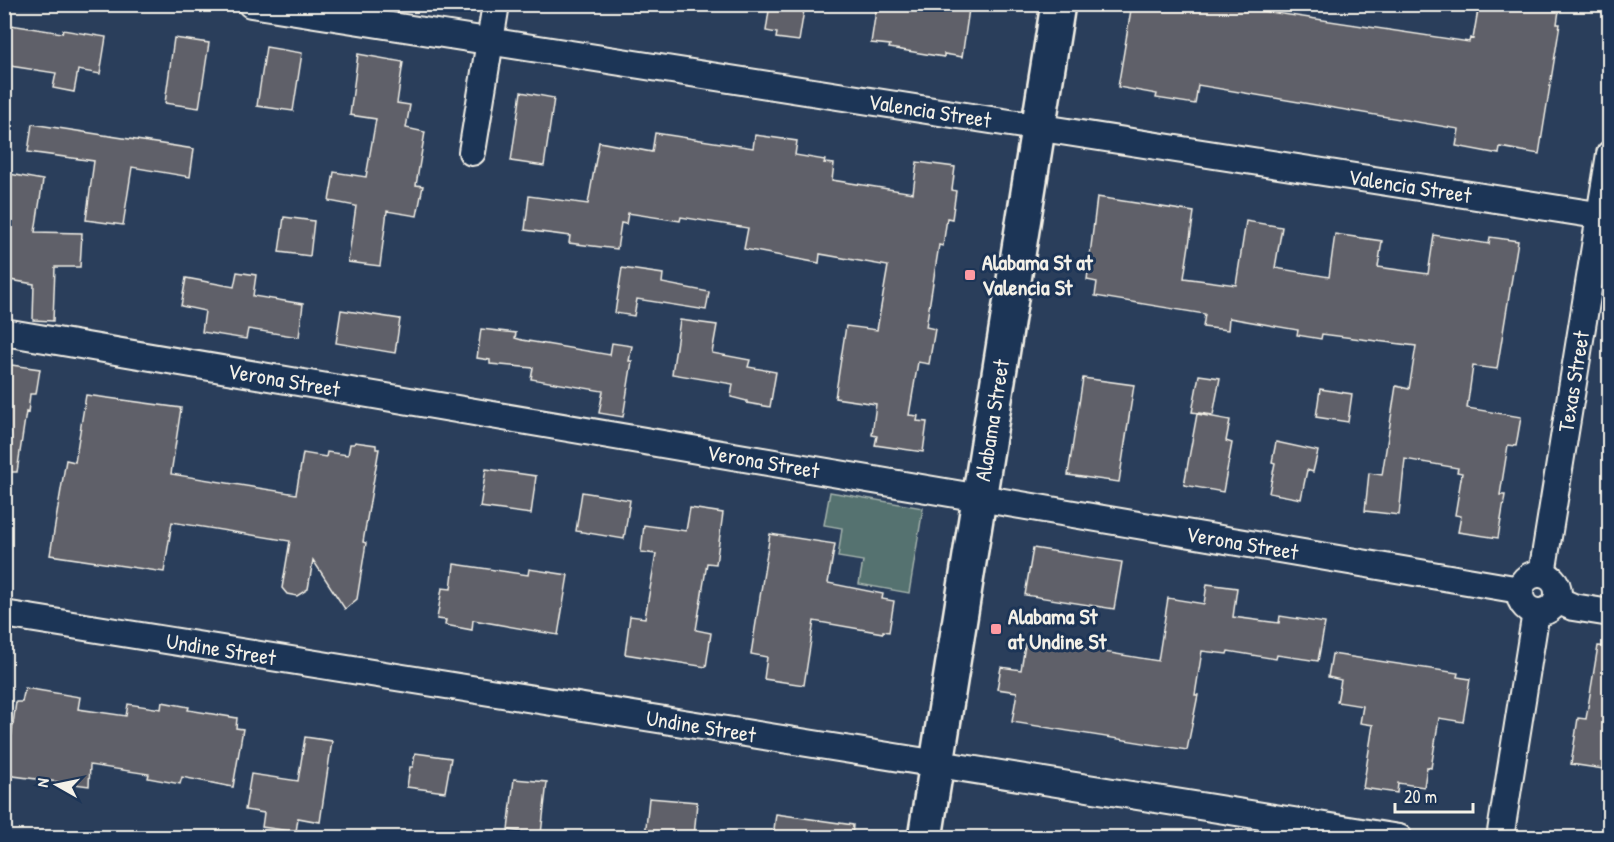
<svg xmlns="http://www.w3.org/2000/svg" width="1614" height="842" font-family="'Patrick Hand',sans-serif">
<rect width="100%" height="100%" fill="#2a3e5b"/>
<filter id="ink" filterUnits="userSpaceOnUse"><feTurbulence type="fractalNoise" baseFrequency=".0167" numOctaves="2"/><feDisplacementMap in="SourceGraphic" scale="12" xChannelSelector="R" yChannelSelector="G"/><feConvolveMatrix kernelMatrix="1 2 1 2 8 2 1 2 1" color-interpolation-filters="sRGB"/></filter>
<g filter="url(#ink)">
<path fill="#557270" stroke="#a4b2ac" stroke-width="1.5" d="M 830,492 L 923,508 L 909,593 L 859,584 L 863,561 L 838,557 L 842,528 L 824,525 Z"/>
<path fill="#5f6069" stroke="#f4f1e8" stroke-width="1.5" d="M 770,4 L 805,4 L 799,41 L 776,38 L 777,33 L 766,31 Z
M 877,4 L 939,4 L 969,9 L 962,57 L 944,54 L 944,57 L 889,48 L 890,45 L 871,43 Z
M 1132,4 L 1216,4 L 1469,42 L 1470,38 L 1473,39 L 1479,4 L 1560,4 L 1557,24 L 1560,24 L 1539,154 L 1500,147 L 1499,154 L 1456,146 L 1459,129 L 1198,85 L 1195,104 L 1156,98 L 1157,94 L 1118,87 Z
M 4,24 L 62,33 L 63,30 L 106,37 L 100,74 L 78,70 L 74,92 L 53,88 L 56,73 L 4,65 Z
M 174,38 L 209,43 L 199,108 L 165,103 Z
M 266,47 L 302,53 L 293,111 L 257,106 Z
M 358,54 L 403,62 L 397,103 L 410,105 L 406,128 L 425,132 L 416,185 L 423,186 L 417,216 L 387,211 L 380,266 L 348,262 L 356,206 L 329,201 L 334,172 L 366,177 L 376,119 L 350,115 Z
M 521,92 L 554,98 L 544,166 L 511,161 Z
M 32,124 L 194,149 L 190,177 L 132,167 L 123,225 L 86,220 L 94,161 L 28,152 Z
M 655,133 L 753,148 L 755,135 L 797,141 L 795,155 L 825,160 L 824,163 L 834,164 L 832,180 L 913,193 L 917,162 L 955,167 L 952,190 L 956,191 L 952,219 L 947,218 L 943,246 L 939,245 L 926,327 L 935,329 L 929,364 L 918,362 L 909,415 L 918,416 L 917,421 L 927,422 L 923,452 L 875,445 L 877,436 L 872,435 L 876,404 L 835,398 L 846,326 L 877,330 L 888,266 L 820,254 L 819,263 L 744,249 L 748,228 L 681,217 L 680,221 L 628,213 L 626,224 L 621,223 L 617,249 L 569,243 L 570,236 L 525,230 L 529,196 L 588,204 L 599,142 L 652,152 Z
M 4,173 L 43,180 L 35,232 L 82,233 L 80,267 L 55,267 L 53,321 L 33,320 L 34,284 L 4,279 Z
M 1097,197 L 1194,212 L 1184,278 L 1236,285 L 1246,221 L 1282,227 L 1275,268 L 1329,277 L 1335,234 L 1382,241 L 1378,267 L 1428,274 L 1434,235 L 1489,244 L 1490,237 L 1518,241 L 1497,369 L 1473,366 L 1467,408 L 1521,417 L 1516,446 L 1508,445 L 1500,495 L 1505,495 L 1498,538 L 1458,532 L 1461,516 L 1455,515 L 1462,473 L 1457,472 L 1458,468 L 1405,459 L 1399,515 L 1365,511 L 1369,473 L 1382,475 L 1396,386 L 1409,389 L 1416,346 L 1322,334 L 1321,339 L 1297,335 L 1298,330 L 1229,318 L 1228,330 L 1203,327 L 1205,314 L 1095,296 L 1097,282 L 1087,280 Z
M 284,217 L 314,221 L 310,256 L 279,252 Z
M 622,268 L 663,274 L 662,283 L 709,292 L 706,310 L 637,299 L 634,316 L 615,313 Z
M 237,272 L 256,275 L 253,296 L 303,304 L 299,337 L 248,329 L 246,339 L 202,332 L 205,311 L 181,306 L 186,278 L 234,287 Z
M 341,310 L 400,319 L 395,353 L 336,343 Z
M 680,320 L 717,325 L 712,353 L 750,360 L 748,367 L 776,372 L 770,407 L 747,403 L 747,401 L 731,397 L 733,384 L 672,374 Z
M 481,329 L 516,333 L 515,338 L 522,340 L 610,355 L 612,343 L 632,346 L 629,361 L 632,361 L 623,417 L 599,413 L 603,391 L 531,379 L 533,368 L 490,364 L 490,360 L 477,358 Z
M 4,364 L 40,369 L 36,394 L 30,394 L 28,413 L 26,412 L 17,472 L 4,472 Z
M 1199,375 L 1220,378 L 1213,415 L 1192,412 Z
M 1083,378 L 1134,385 L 1119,482 L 1068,475 Z
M 1320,389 L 1352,394 L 1348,422 L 1316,417 Z
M 86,395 L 181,408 L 171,474 L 296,494 L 303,453 L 326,457 L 327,452 L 348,455 L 350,444 L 354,444 L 355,442 L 376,445 L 376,449 L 379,449 L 363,542 L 366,543 L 357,599 L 345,609 L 313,560 L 308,589 L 297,596 L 287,594 L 282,588 L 290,541 L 172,522 L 164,572 L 50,555 L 66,460 L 75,462 Z
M 1197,414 L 1230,420 L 1226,441 L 1232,443 L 1223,492 L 1184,485 Z
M 1276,442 L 1318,451 L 1313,472 L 1307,470 L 1301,499 L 1269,493 L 1275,463 L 1272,462 Z
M 486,469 L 536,476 L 531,514 L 480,507 Z
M 582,492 L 630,500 L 624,539 L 576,531 Z
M 690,508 L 723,513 L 716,564 L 707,563 L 696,630 L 711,633 L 706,667 L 625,654 L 630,616 L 645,618 L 656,554 L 641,552 L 644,525 L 686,531 Z
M 770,534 L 835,544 L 828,583 L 883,594 L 882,599 L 894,601 L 889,632 L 883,631 L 883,633 L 814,621 L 804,685 L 764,679 L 767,657 L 751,654 Z
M 1033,548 L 1122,562 L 1114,609 L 1025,595 Z
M 454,564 L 528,575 L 529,569 L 568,575 L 558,635 L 473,620 L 472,630 L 445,625 L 446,620 L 437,619 L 442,588 L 451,589 Z
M 1207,584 L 1237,588 L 1233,617 L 1279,623 L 1280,616 L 1325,623 L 1318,661 L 1277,655 L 1276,659 L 1228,651 L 1227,654 L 1202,651 L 1195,695 L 1198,695 L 1187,750 L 1012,722 L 1017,692 L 997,689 L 1001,667 L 1021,670 L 1026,639 L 1158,661 L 1168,598 L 1204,604 Z
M 1598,646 L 1610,647 L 1610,729 L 1603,769 L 1571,764 L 1578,718 L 1586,719 Z
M 1332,654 L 1458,673 L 1457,677 L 1470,679 L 1463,722 L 1439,718 L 1431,768 L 1427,767 L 1424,787 L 1398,783 L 1397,793 L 1363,788 L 1373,725 L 1360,723 L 1363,706 L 1337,702 L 1341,680 L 1328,677 Z
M 25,688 L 80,697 L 78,709 L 126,716 L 128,704 L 161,709 L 162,702 L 189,707 L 188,710 L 237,718 L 236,728 L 243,729 L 233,787 L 182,777 L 180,784 L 148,778 L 149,774 L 90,765 L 89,786 L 6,775 L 16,702 L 22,702 Z
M 305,737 L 332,741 L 320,822 L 298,818 L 296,832 L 262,827 L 264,813 L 245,810 L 251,774 L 298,781 Z
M 415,753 L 451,758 L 445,792 L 407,787 L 410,767 L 413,767 Z
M 514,779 L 547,782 L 541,834 L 508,830 Z
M 649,798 L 697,802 L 694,837 L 645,837 Z
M 776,814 L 853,825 L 852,837 L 773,837 Z"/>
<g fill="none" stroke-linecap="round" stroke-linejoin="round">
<g stroke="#f4f1e8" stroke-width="30">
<g id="minor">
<path id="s1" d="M 251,4 L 1610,217"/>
<path d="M 472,152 L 496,4"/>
<path id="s2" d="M 4,332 L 1520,590"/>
<circle cx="1539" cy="593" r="19"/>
<path id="s3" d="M 1542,574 L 1610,154"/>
<path d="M 1557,600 L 1573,607 L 1610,613"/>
<path id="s4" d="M 4,614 L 1399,838"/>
<path d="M 1500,838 L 1536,612"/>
</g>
</g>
<g stroke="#f4f1e8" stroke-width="38">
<g id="secondary">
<path id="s5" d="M 925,838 L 1058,4"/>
</g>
</g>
<use href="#minor" stroke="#1d3557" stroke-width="26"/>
<use href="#secondary" stroke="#1d3557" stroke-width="33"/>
</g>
</g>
<g fill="#ff9aa2" stroke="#1d3557" stroke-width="2">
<rect x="964" y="269" width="12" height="12" rx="3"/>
<rect x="990" y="623" width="12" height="12" rx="3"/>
</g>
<g text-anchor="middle" stroke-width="6" stroke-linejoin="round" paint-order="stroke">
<g font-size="22" fill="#f4f1e8" stroke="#1d3557">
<text dy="8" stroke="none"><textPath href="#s1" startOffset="687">Valencia Street</textPath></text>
<text dy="8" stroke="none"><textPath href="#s1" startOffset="1173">Valencia Street</textPath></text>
<text dy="8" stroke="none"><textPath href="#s2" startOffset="284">Verona Street</textPath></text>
<text dy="8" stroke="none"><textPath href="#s3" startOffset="195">Texas Street</textPath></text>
<text dy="8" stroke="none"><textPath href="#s5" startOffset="423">Alabama Street</textPath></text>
<text dy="8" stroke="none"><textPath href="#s2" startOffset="770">Verona Street</textPath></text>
<text dy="8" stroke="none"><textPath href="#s2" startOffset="1256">Verona Street</textPath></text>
<text dy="8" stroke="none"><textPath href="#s4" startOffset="220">Undine Street</textPath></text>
<text dy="8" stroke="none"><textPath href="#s4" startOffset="706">Undine Street</textPath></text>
</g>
<g font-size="22" font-weight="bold" fill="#f4f1e8" stroke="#1d3557" text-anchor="start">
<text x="982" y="270">Alabama St at<tspan x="982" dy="25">Valencia St</tspan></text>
<text x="1008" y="624">Alabama St<tspan x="1008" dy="25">at Undine St</tspan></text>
</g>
</g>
<rect width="1614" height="842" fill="none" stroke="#1d3557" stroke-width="24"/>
<rect x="12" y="12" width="1590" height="818" fill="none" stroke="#f4f1e8" stroke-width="2" filter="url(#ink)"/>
<g transform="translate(57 785) rotate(279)" stroke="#1d3557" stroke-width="4.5" paint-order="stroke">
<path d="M0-4.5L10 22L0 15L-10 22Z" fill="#f4f1e8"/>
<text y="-9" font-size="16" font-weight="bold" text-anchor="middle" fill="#f4f1e8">N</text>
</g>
<path d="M1395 803v9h78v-9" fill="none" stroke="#f4f1e8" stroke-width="3"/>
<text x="1404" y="803" font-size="18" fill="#f4f1e8" stroke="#1d3557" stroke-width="4.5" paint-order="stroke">20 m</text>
</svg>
